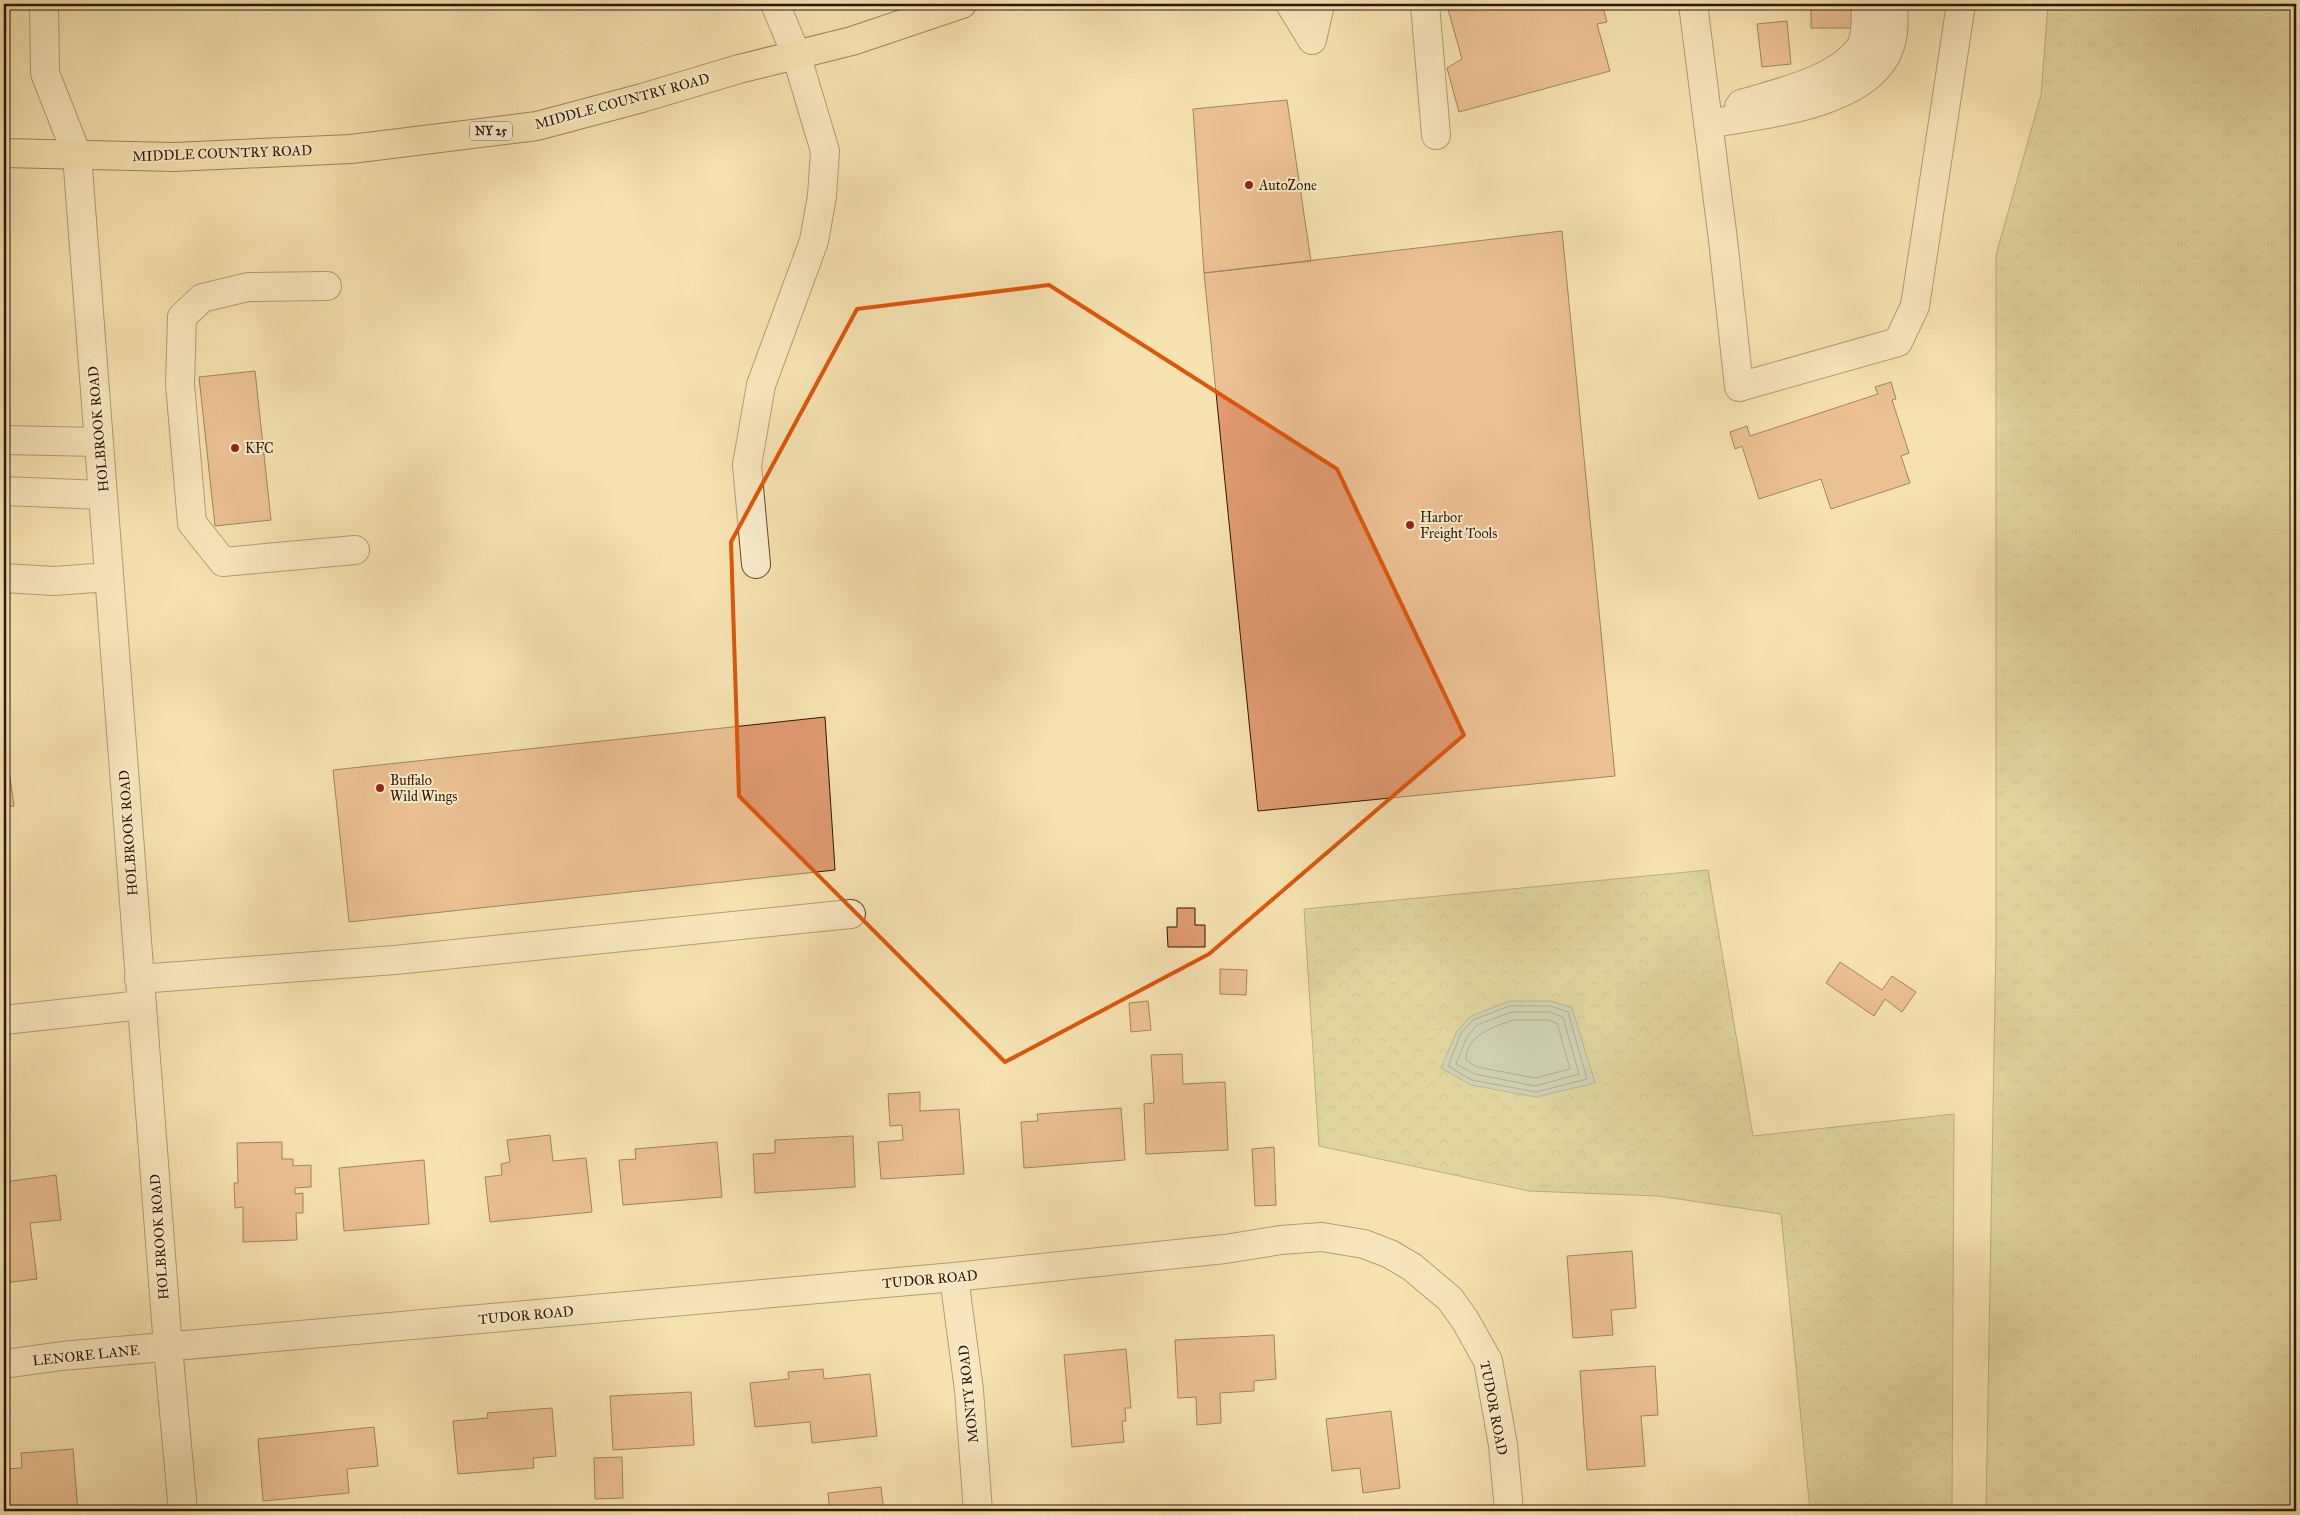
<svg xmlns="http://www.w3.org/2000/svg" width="2300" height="1515" font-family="'IM FELL Great Primer',serif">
<defs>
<pattern id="grass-tufts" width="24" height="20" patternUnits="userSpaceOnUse" patternTransform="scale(1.25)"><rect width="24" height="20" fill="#c3c187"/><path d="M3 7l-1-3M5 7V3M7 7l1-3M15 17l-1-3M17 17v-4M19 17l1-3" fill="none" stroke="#a8a573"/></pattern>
<pattern id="forest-crowns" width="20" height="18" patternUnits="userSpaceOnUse" patternTransform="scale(1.25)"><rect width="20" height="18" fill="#c3c187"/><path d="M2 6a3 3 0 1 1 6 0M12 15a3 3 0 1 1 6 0" fill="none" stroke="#a8a573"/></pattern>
</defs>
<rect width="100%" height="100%" fill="#f6e2b1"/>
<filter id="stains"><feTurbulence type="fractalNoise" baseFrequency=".004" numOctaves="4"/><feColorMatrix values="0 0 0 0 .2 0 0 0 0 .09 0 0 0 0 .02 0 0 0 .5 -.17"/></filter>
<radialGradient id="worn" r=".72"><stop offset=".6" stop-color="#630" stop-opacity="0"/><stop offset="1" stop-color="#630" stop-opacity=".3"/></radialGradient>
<path fill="url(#grass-tufts)" stroke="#776c44" d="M 2048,4 L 2296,4 L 2296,1511 L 1986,1511 L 1996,942 L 1996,255 L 2041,95 Z"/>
<path fill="url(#forest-crowns)" stroke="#776c44" d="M 1708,870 L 1753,1136 L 1954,1114 L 1952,1511 L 1810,1511 L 1781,1214 L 1658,1196 L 1529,1191 L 1319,1146 L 1304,909 Z"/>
<path fill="#a1bbb6" stroke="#72796e" d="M 1510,1001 L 1551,1001 L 1572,1008 L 1595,1083 L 1536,1097 L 1471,1085 L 1441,1068 L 1457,1031 L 1471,1016 Z"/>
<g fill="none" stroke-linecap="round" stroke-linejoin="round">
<path stroke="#66695c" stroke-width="1" d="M 1510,1006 L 1550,1006 L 1568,1012 L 1587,1079 L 1536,1092 L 1472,1080 L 1448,1066 L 1461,1033 L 1473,1020 Z
M 1512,1012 L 1549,1012 L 1563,1017 L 1579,1074 L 1535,1086 L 1475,1074 L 1456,1064 L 1467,1037 L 1477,1025 Z
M 1513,1020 L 1548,1020 L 1557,1023 L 1570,1069 L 1535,1078 L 1477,1067 L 1466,1060 C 1466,1035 1493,1027 1513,1020 Z"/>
</g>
<path fill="#e19a71" stroke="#2b1701" d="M 1469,4 L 1602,4 L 1607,22 L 1597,24 L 1610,71 L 1459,112 L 1447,68 L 1462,59 L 1448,9 Z
M 1786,4 L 1860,4 L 1860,7 L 1851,7 L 1852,28 L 1811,28 L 1811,9 L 1786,9 Z
M 1787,21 L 1791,64 L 1762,67 L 1757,24 Z
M 1287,100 L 1311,261 L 1204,273 L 1193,109 Z
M 1562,231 L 1615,776 L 1258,811 L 1204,273 Z
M 255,371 L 271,520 L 215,526 L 199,377 Z
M 1891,382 L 1896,399 L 1892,400 L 1909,453 L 1901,456 L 1910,483 L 1831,509 L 1821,479 L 1759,499 L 1742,446 L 1735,449 L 1730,432 L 1747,426 L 1750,436 L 1878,394 L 1875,387 Z
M 825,717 L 835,870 L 349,922 L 333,770 Z
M 9,770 L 14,806 L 4,807 L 4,771 Z
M 1177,908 L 1195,908 L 1195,925 L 1205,925 L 1205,947 L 1168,947 L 1167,927 L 1177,927 Z
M 1840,962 L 1882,990 L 1892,976 L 1916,992 L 1902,1012 L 1885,999 L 1874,1016 L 1826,983 Z
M 1220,969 L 1247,970 L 1246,995 L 1220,994 Z
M 1148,1001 L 1151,1030 L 1131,1032 L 1129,1003 Z
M 1182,1054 L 1183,1084 L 1225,1082 L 1228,1150 L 1146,1154 L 1144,1104 L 1154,1103 L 1151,1055 Z
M 920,1092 L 920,1111 L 959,1109 L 964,1174 L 881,1179 L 878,1142 L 903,1140 L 902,1125 L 890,1126 L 888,1094 Z
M 1121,1108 L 1125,1160 L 1024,1168 L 1021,1122 L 1038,1121 L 1037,1114 Z
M 550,1135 L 553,1161 L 586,1158 L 592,1212 L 490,1222 L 485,1177 L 502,1175 L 501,1164 L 510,1162 L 507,1140 Z
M 853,1136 L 855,1187 L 755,1193 L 753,1154 L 775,1153 L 775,1140 Z
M 282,1142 L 282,1159 L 293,1159 L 293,1166 L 311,1165 L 311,1187 L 295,1188 L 295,1194 L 303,1193 L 303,1213 L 296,1213 L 297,1240 L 243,1242 L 243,1207 L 235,1208 L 234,1183 L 238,1183 L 237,1143 Z
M 717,1142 L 722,1197 L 623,1205 L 619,1160 L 636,1159 L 635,1149 Z
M 1274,1147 L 1276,1205 L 1255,1206 L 1252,1149 Z
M 424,1160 L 429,1224 L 344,1231 L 339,1168 Z
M 56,1175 L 61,1220 L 30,1223 L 37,1279 L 4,1283 L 4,1182 Z
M 1632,1251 L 1636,1308 L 1611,1310 L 1613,1335 L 1573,1338 L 1567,1256 Z
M 1274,1335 L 1276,1379 L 1254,1381 L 1254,1391 L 1220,1393 L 1221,1423 L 1197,1425 L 1196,1397 L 1178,1398 L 1175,1340 Z
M 1126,1349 L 1131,1408 L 1125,1408 L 1126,1421 L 1122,1421 L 1124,1442 L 1072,1447 L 1064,1355 Z
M 1655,1366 L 1658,1415 L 1641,1416 L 1645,1466 L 1587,1470 L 1580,1371 Z
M 823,1369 L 824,1379 L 870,1374 L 877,1436 L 812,1443 L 810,1422 L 755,1427 L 750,1383 L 789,1379 L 788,1372 Z
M 691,1392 L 694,1445 L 613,1450 L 610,1396 Z
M 552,1408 L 556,1456 L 533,1458 L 534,1468 L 458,1474 L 453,1421 L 488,1418 L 487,1413 Z
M 1391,1411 L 1400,1488 L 1363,1493 L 1360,1468 L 1332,1471 L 1326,1419 Z
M 374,1427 L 378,1466 L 347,1469 L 349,1493 L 263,1501 L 258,1439 Z
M 73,1449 L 78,1511 L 26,1511 L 25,1506 L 4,1508 L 4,1469 L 22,1468 L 21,1453 Z
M 622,1457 L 623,1498 L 595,1499 L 594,1458 Z
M 881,1487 L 884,1511 L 830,1511 L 828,1493 Z
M 1230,1506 L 1256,1506 L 1256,1511 L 1230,1511 Z"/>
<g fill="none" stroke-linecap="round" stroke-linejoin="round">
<g stroke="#5e4a2d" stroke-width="30">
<path id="minor" d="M 44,4 L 45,73 L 77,155 L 168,1347 L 183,1511
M 1290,4 L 1312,40
M 1425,4 L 1436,135
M 1693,4 L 1723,240 L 1739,387 L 1898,342 L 1915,306 L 1961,4
M 1312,40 L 1320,4
M 1739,107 L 1741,104 C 1777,93 1835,81 1859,49 C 1868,37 1865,18 1866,4
M 1708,124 C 1761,114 1870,106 1890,46 C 1894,34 1894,16 1893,4
M 327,286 L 248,287 L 202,298 L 182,317 L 180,384 L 192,523 L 223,562 L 355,550
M 4,440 L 98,442
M 4,491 L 103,495
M 756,564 L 747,465 L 761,385 L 814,241 L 822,196 L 825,151 L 796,54 L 775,4
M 4,578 L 54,581 L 109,577
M 139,979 L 395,960 L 851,914
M 4,1020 L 142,1005
M 954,1277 L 969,1390 L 978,1511
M 4,1364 L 62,1356 L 954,1277 L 1225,1249 L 1281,1240 L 1322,1237 L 1364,1244 L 1390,1254 L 1412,1267 L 1450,1299 L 1465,1320 L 1488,1361 L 1503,1445 L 1509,1511"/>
</g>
<g stroke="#2b1701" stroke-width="30">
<path id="major" d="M 4,153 L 174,157 L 351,149 L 537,126 L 642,98 L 739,69 L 852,41 L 962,4"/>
</g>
<use href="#minor" stroke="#f9eccc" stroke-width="28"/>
<use href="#major" stroke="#f6e2b1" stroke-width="28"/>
</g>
<path d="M0 0H2300V1515H0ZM 1049,285 L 1337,469 L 1464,735 L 1209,954 L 1005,1062 L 739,796 L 731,542 L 857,309 Z" fill="#f6e2b1" fill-opacity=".55" fill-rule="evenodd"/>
<path fill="none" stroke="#df560b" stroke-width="4" stroke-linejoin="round" d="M 1049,285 L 1337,469 L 1464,735 L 1209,954 L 1005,1062 L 739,796 L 731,542 L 857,309 Z"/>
<g fill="#8f2418" stroke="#f9eccc" stroke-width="2">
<circle cx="1249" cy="185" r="5"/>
<circle cx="235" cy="448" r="5"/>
<circle cx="1410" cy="525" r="5"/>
<circle cx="380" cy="788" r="5"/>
</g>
<g text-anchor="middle" stroke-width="4" stroke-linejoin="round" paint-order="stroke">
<rect fill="#f9eccc" stroke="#69573e" stroke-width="1" x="470" y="121.5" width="42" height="19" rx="4"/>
<g font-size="12" font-weight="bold" fill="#2b1701">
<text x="491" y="135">NY 25</text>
</g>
<g font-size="14" fill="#2b1701" stroke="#f9eccc">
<text transform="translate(622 101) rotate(-15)" y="5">MIDDLE COUNTRY ROAD</text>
<text transform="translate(222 153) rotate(-2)" y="5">MIDDLE COUNTRY ROAD</text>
<text transform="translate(98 429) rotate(-95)" y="5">HOLBROOK ROAD</text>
<text transform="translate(128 833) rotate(-94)" y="5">HOLBROOK ROAD</text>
<text transform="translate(159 1237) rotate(-94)" y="5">HOLBROOK ROAD</text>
<text transform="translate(930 1279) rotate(-5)" y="5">TUDOR ROAD</text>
<text transform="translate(526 1315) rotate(-5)" y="5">TUDOR ROAD</text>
<text transform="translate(86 1355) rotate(-6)" y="5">LENORE LANE</text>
<text transform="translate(968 1394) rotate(-96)" y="5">MONTY ROAD</text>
<text transform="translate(1494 1408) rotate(79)" y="5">TUDOR ROAD</text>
</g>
<g font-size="14" fill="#2b1701" stroke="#f9eccc" text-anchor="start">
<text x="1259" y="190">AutoZone</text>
<text x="245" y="453">KFC</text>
<text x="1420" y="522">Harbor<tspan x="1420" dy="16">Freight Tools</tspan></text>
<text x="390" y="785">Buffalo<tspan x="390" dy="16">Wild Wings</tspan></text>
</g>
</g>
<rect width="2300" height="1515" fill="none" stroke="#f6e2b1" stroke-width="20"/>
<rect x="5" y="5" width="2290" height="1505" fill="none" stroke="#2b1701" stroke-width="2.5"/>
<rect x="10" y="10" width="2280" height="1495" fill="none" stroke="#2b1701"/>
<rect width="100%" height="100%" filter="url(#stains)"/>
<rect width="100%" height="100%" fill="url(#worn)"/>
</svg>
